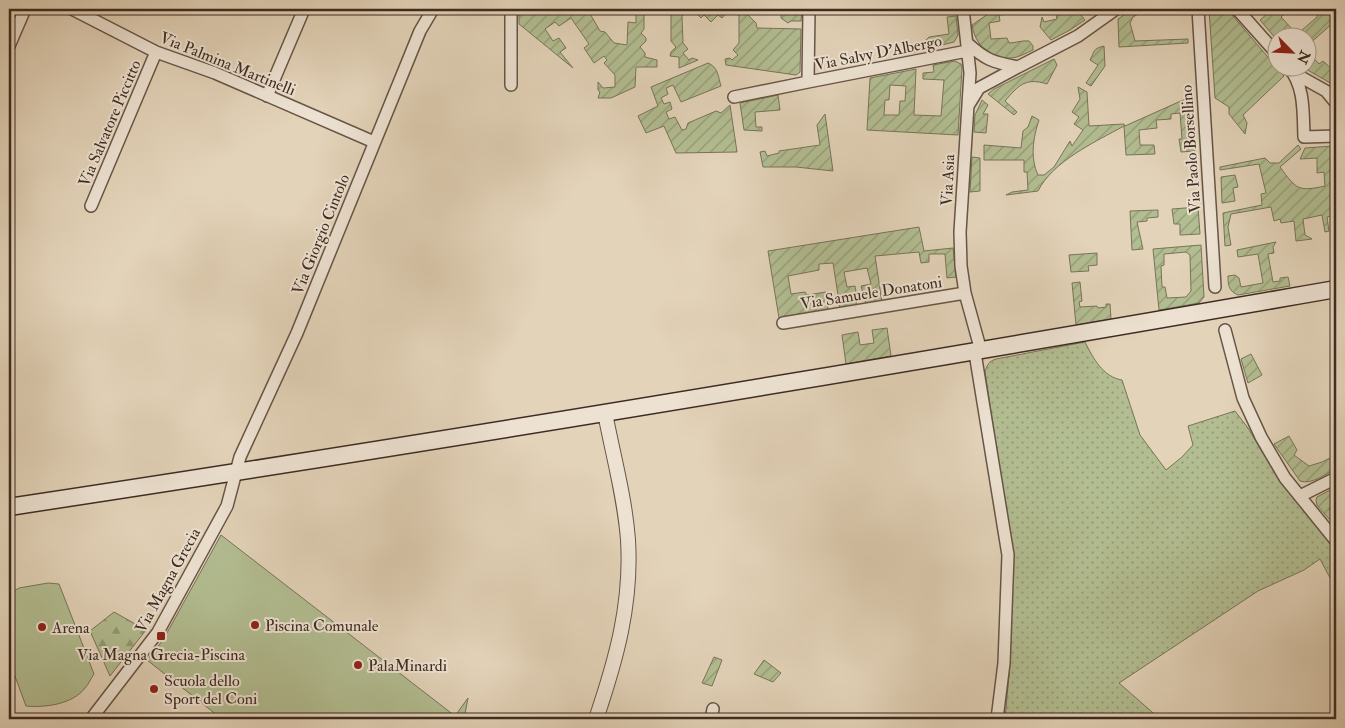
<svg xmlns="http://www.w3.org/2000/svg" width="1345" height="728" font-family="'IM FELL Double Pica',serif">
<defs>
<pattern id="grass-dots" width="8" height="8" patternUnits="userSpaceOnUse" patternTransform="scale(1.25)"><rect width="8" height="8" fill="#b2bd91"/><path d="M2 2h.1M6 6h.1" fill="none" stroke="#929a76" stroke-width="1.8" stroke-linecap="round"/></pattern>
<pattern id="forest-firs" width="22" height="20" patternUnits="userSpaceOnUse" patternTransform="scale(1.25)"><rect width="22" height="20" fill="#b2bd91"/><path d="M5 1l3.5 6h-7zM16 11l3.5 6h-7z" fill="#929a76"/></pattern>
<pattern id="garden-furrows" width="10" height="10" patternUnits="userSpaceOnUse" patternTransform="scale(1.25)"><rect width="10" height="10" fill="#b2bd91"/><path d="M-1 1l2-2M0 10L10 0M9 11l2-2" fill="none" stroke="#929a76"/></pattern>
</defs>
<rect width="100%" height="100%" fill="#e3d3b9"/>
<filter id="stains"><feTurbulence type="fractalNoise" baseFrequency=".004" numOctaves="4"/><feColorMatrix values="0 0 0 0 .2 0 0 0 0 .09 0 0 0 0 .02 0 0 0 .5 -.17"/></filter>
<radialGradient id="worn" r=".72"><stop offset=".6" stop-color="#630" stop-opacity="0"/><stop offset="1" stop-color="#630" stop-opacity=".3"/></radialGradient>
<path fill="url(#grass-dots)" stroke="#787459" d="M 1085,342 C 1093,358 1103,377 1122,380 L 1140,435 L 1166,470 L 1182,457 L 1193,445 L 1188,426 L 1235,411 L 1248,428 L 1279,480 L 1336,549 L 1336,589 L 1320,559 L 1304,570 L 1258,591 L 1119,683 L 1160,719 L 1005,719 L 1010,664 L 1013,558 L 985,372 C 987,365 989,361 996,359 Z"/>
<path fill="url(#forest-firs)" stroke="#787459" d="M 114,612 L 146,630 L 110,676 L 90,631 Z"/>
<path fill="url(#garden-furrows)" stroke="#787459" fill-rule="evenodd" d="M 568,9 L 601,9 L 601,12 L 589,12 L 600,31 L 605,32 L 614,43 L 627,45 L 628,22 L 636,23 L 636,9 L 644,9 L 644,29 L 641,33 L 646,38 L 646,41 L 640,47 L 645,53 L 645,57 L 657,60 L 657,67 L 636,67 L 635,87 L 611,98 L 598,98 L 600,92 L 598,90 L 598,82 L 603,88 L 615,87 L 615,75 L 604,63 L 607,60 L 604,56 L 594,63 L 584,48 L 589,44 L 571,18 L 559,26 L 555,22 L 545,29 L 553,41 L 559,38 L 566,48 L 560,52 L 573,68 L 519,24 L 519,10 L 568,11 Z
M 671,9 L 689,9 L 682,16 L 683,43 L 688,49 L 683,53 L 689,60 L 692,58 L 698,60 L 679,68 L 679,57 L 670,56 L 671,52 L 676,47 L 671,41 Z
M 692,9 L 731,9 L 722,18 L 718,15 L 711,22 L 704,15 L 701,18 Z
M 733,9 L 751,9 L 747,14 L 756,23 L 757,28 L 801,29 L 800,72 L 796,75 L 726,65 L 725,59 L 730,58 L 732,60 L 738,55 L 733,50 L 739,43 L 739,16 Z
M 778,9 L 802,9 L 801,21 L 791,21 L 788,23 L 781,18 L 781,11 Z
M 989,9 L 1012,9 L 1009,9 L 1010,14 L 999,15 L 1000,21 L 989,23 L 991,39 L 1007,38 L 1009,43 C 1016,43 1022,40 1029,41 L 1033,46 L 1033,50 C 1026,53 1018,58 1010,58 C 989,59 975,44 972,25 L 988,14 L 986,11 Z
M 1055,9 L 1086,9 L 1080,14 L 1085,20 L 1070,30 L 1051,40 L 1040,27 L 1042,17 L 1044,22 L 1057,19 Z
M 1133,9 L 1147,9 L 1133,17 L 1130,23 L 1135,41 L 1188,39 L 1188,43 L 1119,47 L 1118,19 Z
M 1209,9 L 1227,9 L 1284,76 L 1243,115 L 1247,123 L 1245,134 L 1229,114 L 1229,107 L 1215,98 Z
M 1273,9 L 1290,9 L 1281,17 L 1293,30 L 1286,37 L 1278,38 L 1277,40 L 1260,20 Z
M 1316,9 L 1336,9 L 1335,11 L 1336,13 L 1336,26 L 1333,23 L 1308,45 L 1308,38 L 1294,37 L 1316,18 L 1319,13 Z
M 956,16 L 958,35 L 954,42 L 914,52 L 914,46 L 926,44 L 926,40 L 929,37 L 949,34 L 947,17 Z
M 1104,46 L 1105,66 L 1091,86 L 1086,83 L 1098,65 L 1090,60 C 1095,51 1092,49 1104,46 Z
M 1308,52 L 1319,64 L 1323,61 L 1336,73 L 1336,82 L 1334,85 L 1304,68 L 1308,68 Z
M 1054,59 L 1057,65 L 1047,84 C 1025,77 1018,86 1005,101 L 1017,112 L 1014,115 L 988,94 L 994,89 Z
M 955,61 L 961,64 L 962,68 L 958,135 L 867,130 L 870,78 L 916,69 L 914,115 L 941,116 L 944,80 L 923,79 L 923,73 L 934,72 L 933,65 ZM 890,85 L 906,86 L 905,101 L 900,101 L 899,115 L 884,115 L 885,100 L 889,100 Z
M 708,63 C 718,67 718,76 721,86 L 681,102 L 673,85 L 666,88 L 668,94 L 661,98 L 664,104 L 670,102 L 672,109 L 666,112 L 669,119 L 675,117 L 682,130 L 686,129 L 688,123 L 716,111 L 721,113 L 730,105 L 737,152 L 676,153 L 664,126 L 646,133 L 638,116 L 658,106 L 651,87 Z
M 1078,87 L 1087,92 L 1089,126 L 1124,124 L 1125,126 L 1192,96 L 1195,151 L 1181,152 L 1179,139 L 1182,139 L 1180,113 L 1171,114 L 1171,119 L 1156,120 L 1157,128 L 1139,130 L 1140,145 L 1154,145 L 1155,154 L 1126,155 L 1124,126 C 1095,142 1053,161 1038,191 L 1006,195 L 1012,192 L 1028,190 L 1027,172 L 1024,172 L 1024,160 L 984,160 L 984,145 L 1021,148 L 1023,131 L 1028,127 L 1032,116 L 1039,120 C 1033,138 1030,158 1038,175 L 1044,175 L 1054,167 L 1070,141 L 1072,146 L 1083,130 L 1074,124 L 1079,117 L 1072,112 L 1080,99 Z
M 778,95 L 780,110 L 755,112 L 756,127 L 762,127 L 762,131 L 744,130 L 740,103 Z
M 982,100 L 988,105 L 983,114 L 988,114 L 986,133 L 974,132 L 975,115 Z
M 825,114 L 833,171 L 796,167 L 763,167 L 760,152 L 765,151 L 767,156 L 779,153 L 779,151 L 820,145 L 817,125 Z
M 1298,145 L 1301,149 L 1280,167 C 1296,189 1298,192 1325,186 L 1324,172 L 1317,173 L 1317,158 L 1300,159 L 1305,148 L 1333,146 L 1336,166 L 1336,215 L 1327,217 L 1329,231 L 1325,232 L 1322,215 L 1303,219 L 1305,235 L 1312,239 L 1296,241 L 1294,221 L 1281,223 L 1280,219 L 1274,221 L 1271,207 L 1231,214 L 1228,227 L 1231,245 L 1225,246 L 1223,213 L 1262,205 L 1261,194 L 1266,193 L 1259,164 L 1220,170 L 1220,167 L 1265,158 L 1270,163 L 1279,163 Z
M 972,157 L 980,158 L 980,191 L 970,192 Z
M 1235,175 L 1238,187 L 1233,188 L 1235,201 L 1222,203 L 1221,177 Z
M 1198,207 L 1200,234 L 1180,235 L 1180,224 L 1174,224 L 1172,209 Z
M 1158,210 L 1158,217 L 1147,218 L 1147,221 L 1137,222 L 1143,249 L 1132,250 L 1130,211 Z
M 919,227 L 924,251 L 953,248 L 956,277 L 947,278 L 945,254 L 929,254 L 929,262 L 921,263 L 919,252 L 875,256 L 882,302 L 866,304 L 861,286 L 871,284 L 867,268 L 844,272 L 847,287 L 855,286 L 857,297 L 856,306 L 840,308 L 833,263 L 819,264 L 819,270 L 788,276 L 791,294 L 805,292 L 807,295 L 826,292 L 828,310 L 779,318 L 768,251 Z
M 1276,242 L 1273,247 L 1274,253 L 1268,254 L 1273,282 L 1280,281 L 1280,278 L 1288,277 L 1290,286 L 1238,295 C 1229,291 1228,286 1228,276 L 1235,275 L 1239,278 L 1241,287 L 1263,283 L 1258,254 L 1238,257 L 1237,250 Z
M 1201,245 L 1204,297 L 1199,303 L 1159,310 L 1153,249 ZM 1186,252 L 1190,255 L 1191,291 L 1186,297 L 1167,298 L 1165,287 L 1162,287 L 1161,266 L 1164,265 L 1164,254 Z
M 1097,253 L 1097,265 L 1088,266 L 1089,271 L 1071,272 L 1069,255 Z
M 1080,282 L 1082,301 L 1079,302 L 1080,307 L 1097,306 L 1098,308 L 1106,307 L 1106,304 L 1110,304 L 1111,319 L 1076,325 L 1072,283 Z
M 887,328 L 891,356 L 846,364 L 842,335 L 858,332 L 860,345 L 874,343 L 872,330 Z
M 1251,354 L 1262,375 L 1248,383 L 1241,359 Z
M 1289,436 L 1297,450 L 1294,455 L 1309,466 L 1322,462 L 1334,456 L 1336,460 L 1336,469 C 1325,474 1312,485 1300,481 L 1274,444 Z
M 1336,487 L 1336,502 L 1329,509 L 1336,517 L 1336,527 L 1317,505 L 1316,500 L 1317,497 Z
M 714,657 L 722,660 L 712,686 L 702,683 Z
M 764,660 L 781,673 L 773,682 L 754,674 Z"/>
<path fill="#b2bd91" stroke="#787459" d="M 221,535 L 455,716 L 468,698 L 464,719 L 222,719 L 147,660 L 163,640 Z
M 48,583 L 59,584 L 94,674 C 91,678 89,684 85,688 C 73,704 45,708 26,706 L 9,660 L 9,594 L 19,588 Z"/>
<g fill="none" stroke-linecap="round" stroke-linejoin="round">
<g stroke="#675547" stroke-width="14">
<path id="minor" d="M 72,9 L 156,52 L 215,73 L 374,142
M 511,9 L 511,85
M 809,9 L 808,82 L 967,51
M 963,9 L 970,73 L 960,232 L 961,266 L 965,293 L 981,351
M 1198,9 L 1215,287
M 1237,9 L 1278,55
M 967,43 C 986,60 992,62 1018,67 L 979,88 L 968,106
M 9,46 L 25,9
M 1018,67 L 1078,36 L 1116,9
M 1289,68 C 1305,86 1303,114 1304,137 L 1336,136
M 1292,72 L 1326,91 L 1336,103
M 267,96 L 304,9
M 734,97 L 808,82
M 91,206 L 156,52
M 783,323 L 965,293
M 1225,330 L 1243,398 L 1261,437 L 1285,478 L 1336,541
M 975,353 L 1008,555 L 1004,663 L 997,719
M 1300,496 L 1336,478
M 91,719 L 158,632 L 227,506 L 240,457 L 297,333 L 420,31 L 433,9
M 711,719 L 713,709"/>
</g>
<g stroke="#675547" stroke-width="16">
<path id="tertiary" d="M 596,719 C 616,660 632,604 628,540 C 625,498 613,455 605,413"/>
</g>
<g stroke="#3e2b21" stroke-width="19">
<path id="secondary" d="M 9,507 C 452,440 895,366 1336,289"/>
</g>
<use href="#minor" stroke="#ede2d2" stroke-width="11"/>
<use href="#tertiary" stroke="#ede2d2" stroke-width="14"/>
<use href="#secondary" stroke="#ede2d2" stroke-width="16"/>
</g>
<g fill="#8f2418" stroke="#ede2d2" stroke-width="2">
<circle cx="255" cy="625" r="5"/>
<circle cx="42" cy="627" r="5"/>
<rect x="156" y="631" width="10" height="10" rx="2.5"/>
<circle cx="358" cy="665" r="5"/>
<circle cx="154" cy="689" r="5"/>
</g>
<g text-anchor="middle" stroke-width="4" stroke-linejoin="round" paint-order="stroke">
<g font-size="16" fill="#3e2b21" stroke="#ede2d2">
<text transform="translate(878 52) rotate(-11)" y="6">Via Salvy D'Albergo</text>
<text transform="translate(228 63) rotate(22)" y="6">Via Palmina Martinelli</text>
<text transform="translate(109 123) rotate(-67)" y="6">Via Salvatore Piccitto</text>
<text transform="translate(1190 149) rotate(-94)" y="6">Via Paolo Borsellino</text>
<text transform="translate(947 180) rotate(-87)" y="6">Via Asia</text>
<text transform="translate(320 234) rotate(-68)" y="6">Via Giorgio Cintolo</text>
<text transform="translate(871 292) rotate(-9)" y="6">Via Samuele Donatoni</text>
<text transform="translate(167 580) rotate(-61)" y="6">Via Magna Grecia</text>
</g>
<g font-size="16" fill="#3e2b21" stroke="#ede2d2" text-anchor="start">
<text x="265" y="631">Piscina Comunale</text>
<text x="52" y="633">Arena</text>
<text x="161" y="660" text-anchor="middle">Via Magna Grecia-Piscina</text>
<text x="368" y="671">PalaMinardi</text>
<text x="164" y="686">Scuola dello<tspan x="164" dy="18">Sport del Coni</tspan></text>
</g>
</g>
<rect width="1345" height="728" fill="none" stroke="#e3d3b9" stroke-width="30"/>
<rect x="10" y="10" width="1325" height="708" fill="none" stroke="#3e2b21" stroke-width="2.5"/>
<rect x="15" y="15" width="1315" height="698" fill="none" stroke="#3e2b21"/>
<g transform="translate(1292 52) rotate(114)"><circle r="24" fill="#ede2d2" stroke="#a7998b"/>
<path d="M0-4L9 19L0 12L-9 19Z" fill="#8f2418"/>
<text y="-8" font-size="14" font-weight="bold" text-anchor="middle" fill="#3e2b21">N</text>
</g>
<rect width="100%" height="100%" filter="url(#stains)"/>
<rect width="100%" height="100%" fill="url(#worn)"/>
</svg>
